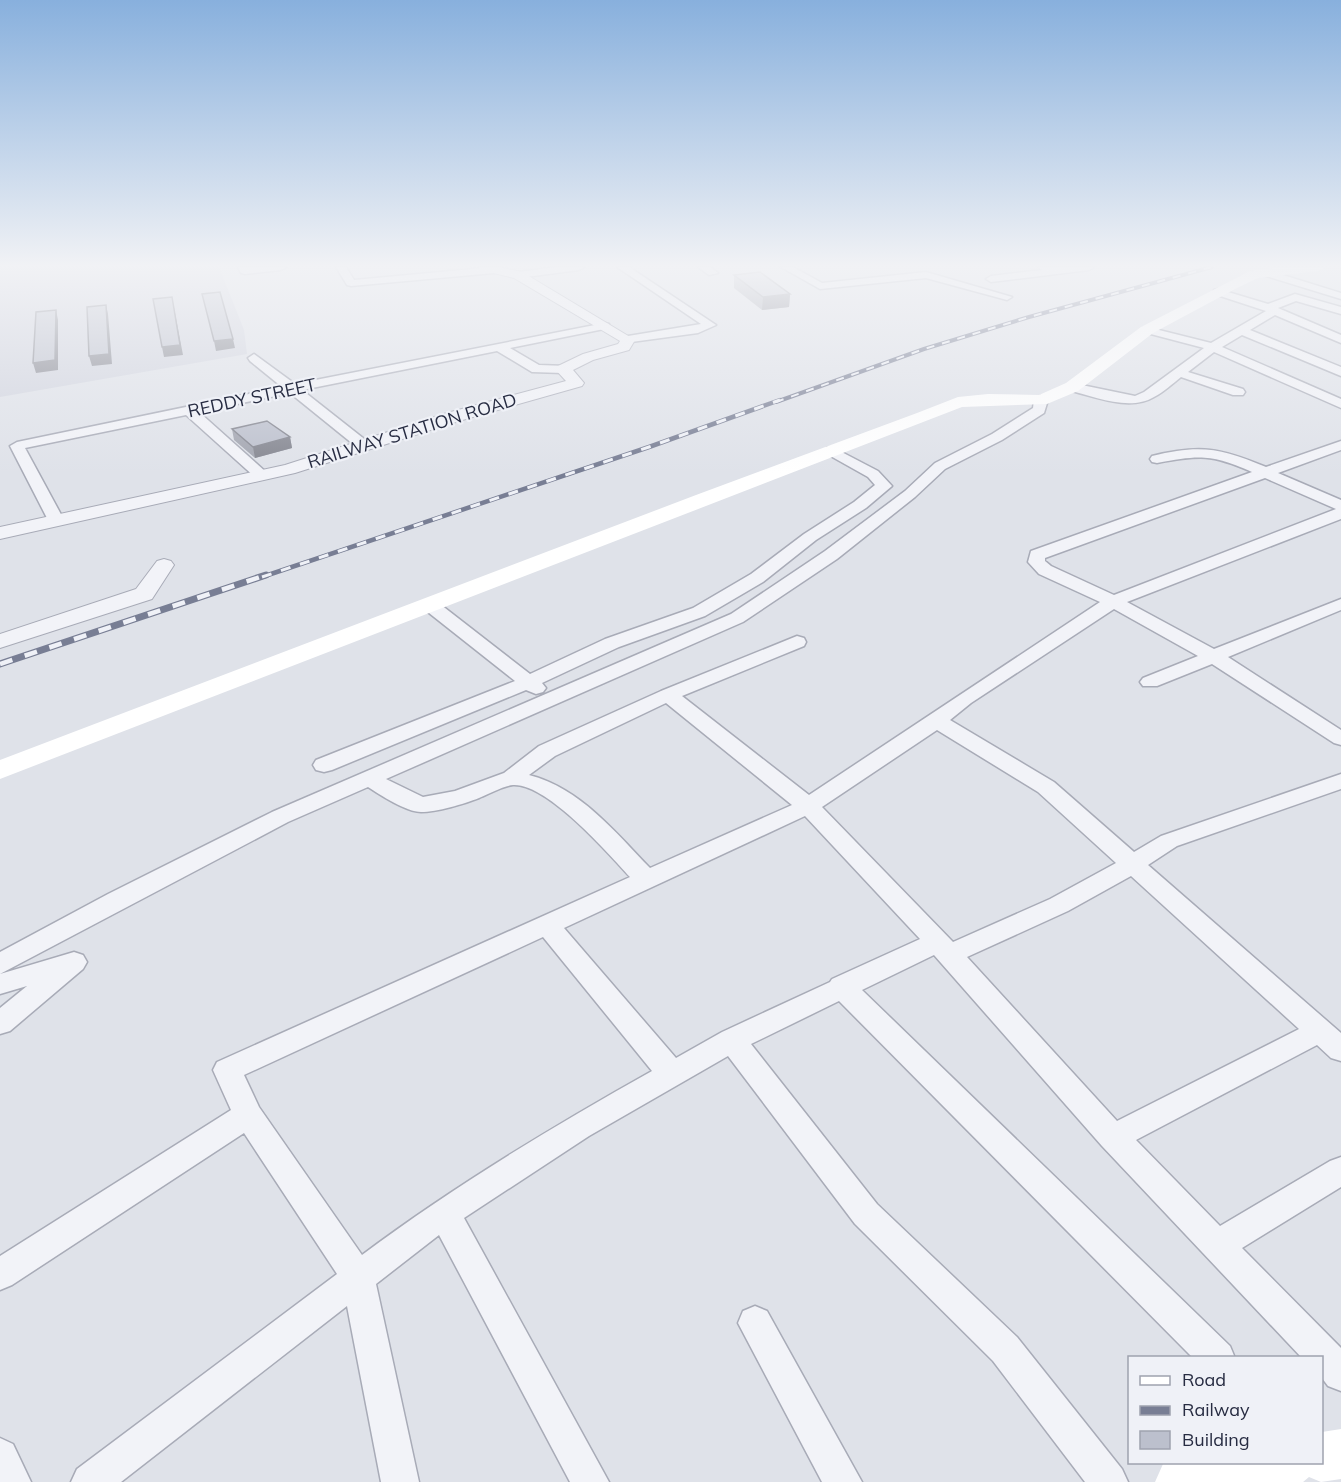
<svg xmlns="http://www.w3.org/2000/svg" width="1341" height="1482" font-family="Mulish,sans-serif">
<rect width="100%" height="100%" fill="#dfe2e9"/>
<path fill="#d1d4df" d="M 0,267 L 219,267 L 244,330 L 247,354 L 0,397 Z"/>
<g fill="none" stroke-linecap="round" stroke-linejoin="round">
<g stroke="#a8abb7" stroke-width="3">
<path id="minor" d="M 238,267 L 286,267 L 281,270 L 245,274 L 241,273 Z
M 336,267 L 346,267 L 354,280 L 494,267 L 499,270 L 494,273 L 351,286 L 347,285 Z
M 557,267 L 584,267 L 579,270 L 518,278 L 513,275 L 518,272 Z
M 617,267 L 629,267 L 716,325 L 698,333 L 624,343 L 622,340 L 628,336 L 701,324 Z
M 698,267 L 710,267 L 718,273 L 709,275 Z
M 781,267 L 793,267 L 822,283 L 926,272 L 1012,297 L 1007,300 L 926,278 L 820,289 Z
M 1038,267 L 1094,267 L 1089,270 L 991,282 L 986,279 L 991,276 L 1042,270 Z
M 1267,270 L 1341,293 L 1341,299 L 1263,275 L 1263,271 Z
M 1218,289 L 1268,304 L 1295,294 L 1341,307 L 1341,314 L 1296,301 L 1278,308 L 1341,335 L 1341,343 L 1275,315 L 1250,330 L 1341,367 L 1341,376 L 1242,335 L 1222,347 L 1341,399 L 1341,408 L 1214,352 L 1188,372 L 1243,389 L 1245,392 L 1243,395 L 1233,395 L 1181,377 C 1172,384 1164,392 1154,397 C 1129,412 1094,396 1067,390 L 1066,387 L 1072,383 L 1135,396 L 1144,392 L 1204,348 L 1143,332 L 1143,328 L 1147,327 L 1211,343 L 1266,311 L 1214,294 L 1214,290 Z
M 605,323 L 609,324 L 609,328 L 510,348 L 539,365 L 567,366 L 569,369 L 567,372 L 563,373 L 532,372 L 497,351 L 302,390 L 368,442 L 370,445 L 363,449 L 358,448 L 290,393 L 199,412 L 266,472 L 268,475 L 261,479 L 256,478 L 186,415 L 25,448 L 64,520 L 56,525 L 48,520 L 10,446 L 17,442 L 282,387 L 250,361 L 248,358 L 254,354 L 295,384 Z
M 1041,396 L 1048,400 L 1044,413 L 1002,440 L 945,469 L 915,497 L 837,559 L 743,622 L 386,779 L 423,797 L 455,791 L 504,773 L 539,746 L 661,691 L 797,636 L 804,638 L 806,642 L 804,646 L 682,696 L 809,795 L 1100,602 L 1039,574 L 1028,562 L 1031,551 L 1252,472 C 1211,454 1200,455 1157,463 L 1152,462 L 1150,459 L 1152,456 C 1200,444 1221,448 1266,467 L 1341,441 L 1341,450 L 1278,473 L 1341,500 L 1341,519 L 1127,602 L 1214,649 L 1341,599 L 1341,610 L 1228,657 L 1341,730 L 1341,745 L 1334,743 L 1212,664 L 1157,686 L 1143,686 L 1140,682 L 1143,678 L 1198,656 L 1114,609 L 971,703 L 950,720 L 1054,782 L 1134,852 L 1161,836 L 1341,774 L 1341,789 L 1177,846 L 1148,865 L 1341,1033 L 1341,1061 L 1331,1058 L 1317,1045 L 1136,1140 L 1220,1226 L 1330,1161 L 1341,1157 L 1341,1187 L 1242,1248 L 1341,1348 L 1341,1391 L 1328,1386 L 1322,1378 L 1322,1358 L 1302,1358 L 1102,1146 L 934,955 L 862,990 L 1230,1346 L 1235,1358 L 1193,1358 L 839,1001 L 751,1044 L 877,1204 L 1017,1337 L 1122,1469 L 1128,1482 L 1085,1482 L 993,1361 L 855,1224 L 728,1056 L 589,1136 L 464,1218 L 609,1482 L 570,1482 L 439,1235 L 376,1284 L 419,1482 L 381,1482 L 347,1306 L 121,1482 L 71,1482 L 77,1469 L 337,1274 L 244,1133 L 12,1285 L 0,1290 L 0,1256 L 231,1110 L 213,1070 L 217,1062 L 630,877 C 608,853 547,783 513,785 C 503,786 489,794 479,798 C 464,804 437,812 421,812 C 407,812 380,795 368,787 L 288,822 L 0,974 L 0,952 L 108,894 L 272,812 L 731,614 L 825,551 L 905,491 L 935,463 L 992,434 L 1033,408 L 1034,400 ZM 1265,478 L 1336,509 L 1114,595 L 1051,566 L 1045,561 L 1045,558 ZM 666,703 L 792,805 L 650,868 C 615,832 580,788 529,775 L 555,756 ZM 937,730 L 1038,792 L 1116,863 L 1050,899 L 953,942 L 822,807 ZM 805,816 L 920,939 L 832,979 L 830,982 L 722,1032 L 676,1058 L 564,928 ZM 1131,876 L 1299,1029 L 1117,1121 L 967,957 L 1068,911 ZM 543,937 L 652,1071 C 552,1127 454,1186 362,1255 L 259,1107 L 244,1075 Z
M 832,447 L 878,471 L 892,486 L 866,508 L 816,540 L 763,582 L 705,616 L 619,647 L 542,683 L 546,688 L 543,692 L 536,694 L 526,690 L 332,770 L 324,772 L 316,770 L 313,765 L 316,760 L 515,681 L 424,609 L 421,605 L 424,601 L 436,601 L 530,674 L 605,639 L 693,608 L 751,574 L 804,534 L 854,502 L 875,485 L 868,477 L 827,454 L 825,451 L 827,448 Z
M 74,952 L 83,955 L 87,962 L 83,969 L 10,1031 L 0,1034 L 0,1008 L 27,986 L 0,994 L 0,974 Z
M 755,1306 L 767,1311 L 862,1482 L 822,1482 L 738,1323 L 743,1311 Z
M 0,1438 L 13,1444 L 31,1482 L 0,1482 Z"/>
</g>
<g stroke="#a8abb7" stroke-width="2">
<path id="tertiary" d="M 479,267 L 499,267 L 522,272 L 635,340 L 629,350 L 593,360 L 573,370 L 584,383 L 582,386 L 459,421 L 295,473 L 0,539 L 0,527 L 285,465 L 447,413 L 566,381 L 555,369 L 558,366 L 583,354 L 618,344 L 620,341 L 514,278 L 481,270 Z
M 164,559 L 171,561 L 174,565 L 152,599 L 0,648 L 0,634 L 136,589 L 157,561 Z"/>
</g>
<use href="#minor" fill="#f2f3f8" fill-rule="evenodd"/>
<use href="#tertiary" fill="#f2f3f8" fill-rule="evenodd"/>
<path fill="#fff" fill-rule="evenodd" d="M 1282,267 L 1325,267 L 1318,271 L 1258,278 L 1237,288 L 1153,333 L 1078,391 L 1047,404 L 962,407 L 0,779 L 0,760 L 696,495 L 917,413 L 958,397 L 988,394 L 1039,395 L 1066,383 L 1141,327 L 1250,271 Z
M 1341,1429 L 1341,1479 L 1321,1482 L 1309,1477 L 1303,1482 L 1155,1482 L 1163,1464 L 1166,1462 L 1322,1462 L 1322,1432 Z"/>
<g stroke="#787e94" stroke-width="4">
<path id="rail-far2" d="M 776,402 L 924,349 L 1029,317 L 1212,267"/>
</g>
<g stroke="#787e94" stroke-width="4.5">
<path id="rail-far1" d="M 262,577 L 649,447 L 780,400"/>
</g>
<g stroke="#787e94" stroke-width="7">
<path id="rail" d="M 0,664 L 266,575"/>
</g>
<use href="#rail-far2" stroke="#eff1f7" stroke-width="2" stroke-dasharray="8" stroke-linecap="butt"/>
<use href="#rail-far1" stroke="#eff1f7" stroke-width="3" stroke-dasharray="10" stroke-linecap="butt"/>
<use href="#rail" stroke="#eff1f7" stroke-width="4.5" stroke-dasharray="13" stroke-linecap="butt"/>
</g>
<path fill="#a2a5b0" d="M 734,275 L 790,294 L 789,307 L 762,310 L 734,288 Z
M 232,429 L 290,437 L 292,448 L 255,458 L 234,440 Z"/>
<path fill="#848690" d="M 790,294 L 789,307 L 762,310 L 763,297 Z
M 172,297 L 183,355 L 164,357 L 162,347 Z
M 106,305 L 108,314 L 112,364 L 92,366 L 89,356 Z
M 56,310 L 58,320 L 58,370 L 36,373 L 33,363 Z
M 233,339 L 235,348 L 216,351 L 214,341 Z
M 290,437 L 292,448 L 255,458 L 253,447 Z"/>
<path fill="#bcc0cd" stroke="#848690" stroke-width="1.5" d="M 760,272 L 790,294 L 763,297 L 734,275 Z
M 220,292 L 233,339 L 214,341 L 202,294 Z
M 172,297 L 180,345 L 162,347 L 153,299 Z
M 106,305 L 109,354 L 89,356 L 87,307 Z
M 56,310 L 55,360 L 33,363 L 36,312 Z
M 267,421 L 290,437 L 253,447 L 232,429 Z"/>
<linearGradient id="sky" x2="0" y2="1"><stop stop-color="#88b0dd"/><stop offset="0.56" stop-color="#f1f2f5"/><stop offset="1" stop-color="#f1f2f5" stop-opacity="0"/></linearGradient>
<rect width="1341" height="474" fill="url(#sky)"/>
<g text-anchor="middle" stroke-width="4.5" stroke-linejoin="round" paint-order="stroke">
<g font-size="18" fill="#272c42" stroke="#eff1f7">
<text transform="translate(252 398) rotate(-12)" y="6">REDDY STREET</text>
<text transform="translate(412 431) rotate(-17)" y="6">RAILWAY STATION ROAD</text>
</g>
</g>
<rect x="1128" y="1356" width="195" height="108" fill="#eff1f7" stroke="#9fa2af" stroke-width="1.5"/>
<rect x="1140" y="1376" width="30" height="9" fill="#ffffff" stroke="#9fa2af" stroke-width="1.5"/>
<text x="1182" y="1386" font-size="18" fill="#272c42">Road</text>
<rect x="1140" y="1406" width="30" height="9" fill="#787e94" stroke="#9fa2af" stroke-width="1.5"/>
<text x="1182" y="1416" font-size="18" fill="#272c42">Railway</text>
<rect x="1140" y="1431" width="30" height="18" fill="#bcc0cd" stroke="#9fa2af" stroke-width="1.5"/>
<text x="1182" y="1446" font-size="18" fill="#272c42">Building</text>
</svg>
